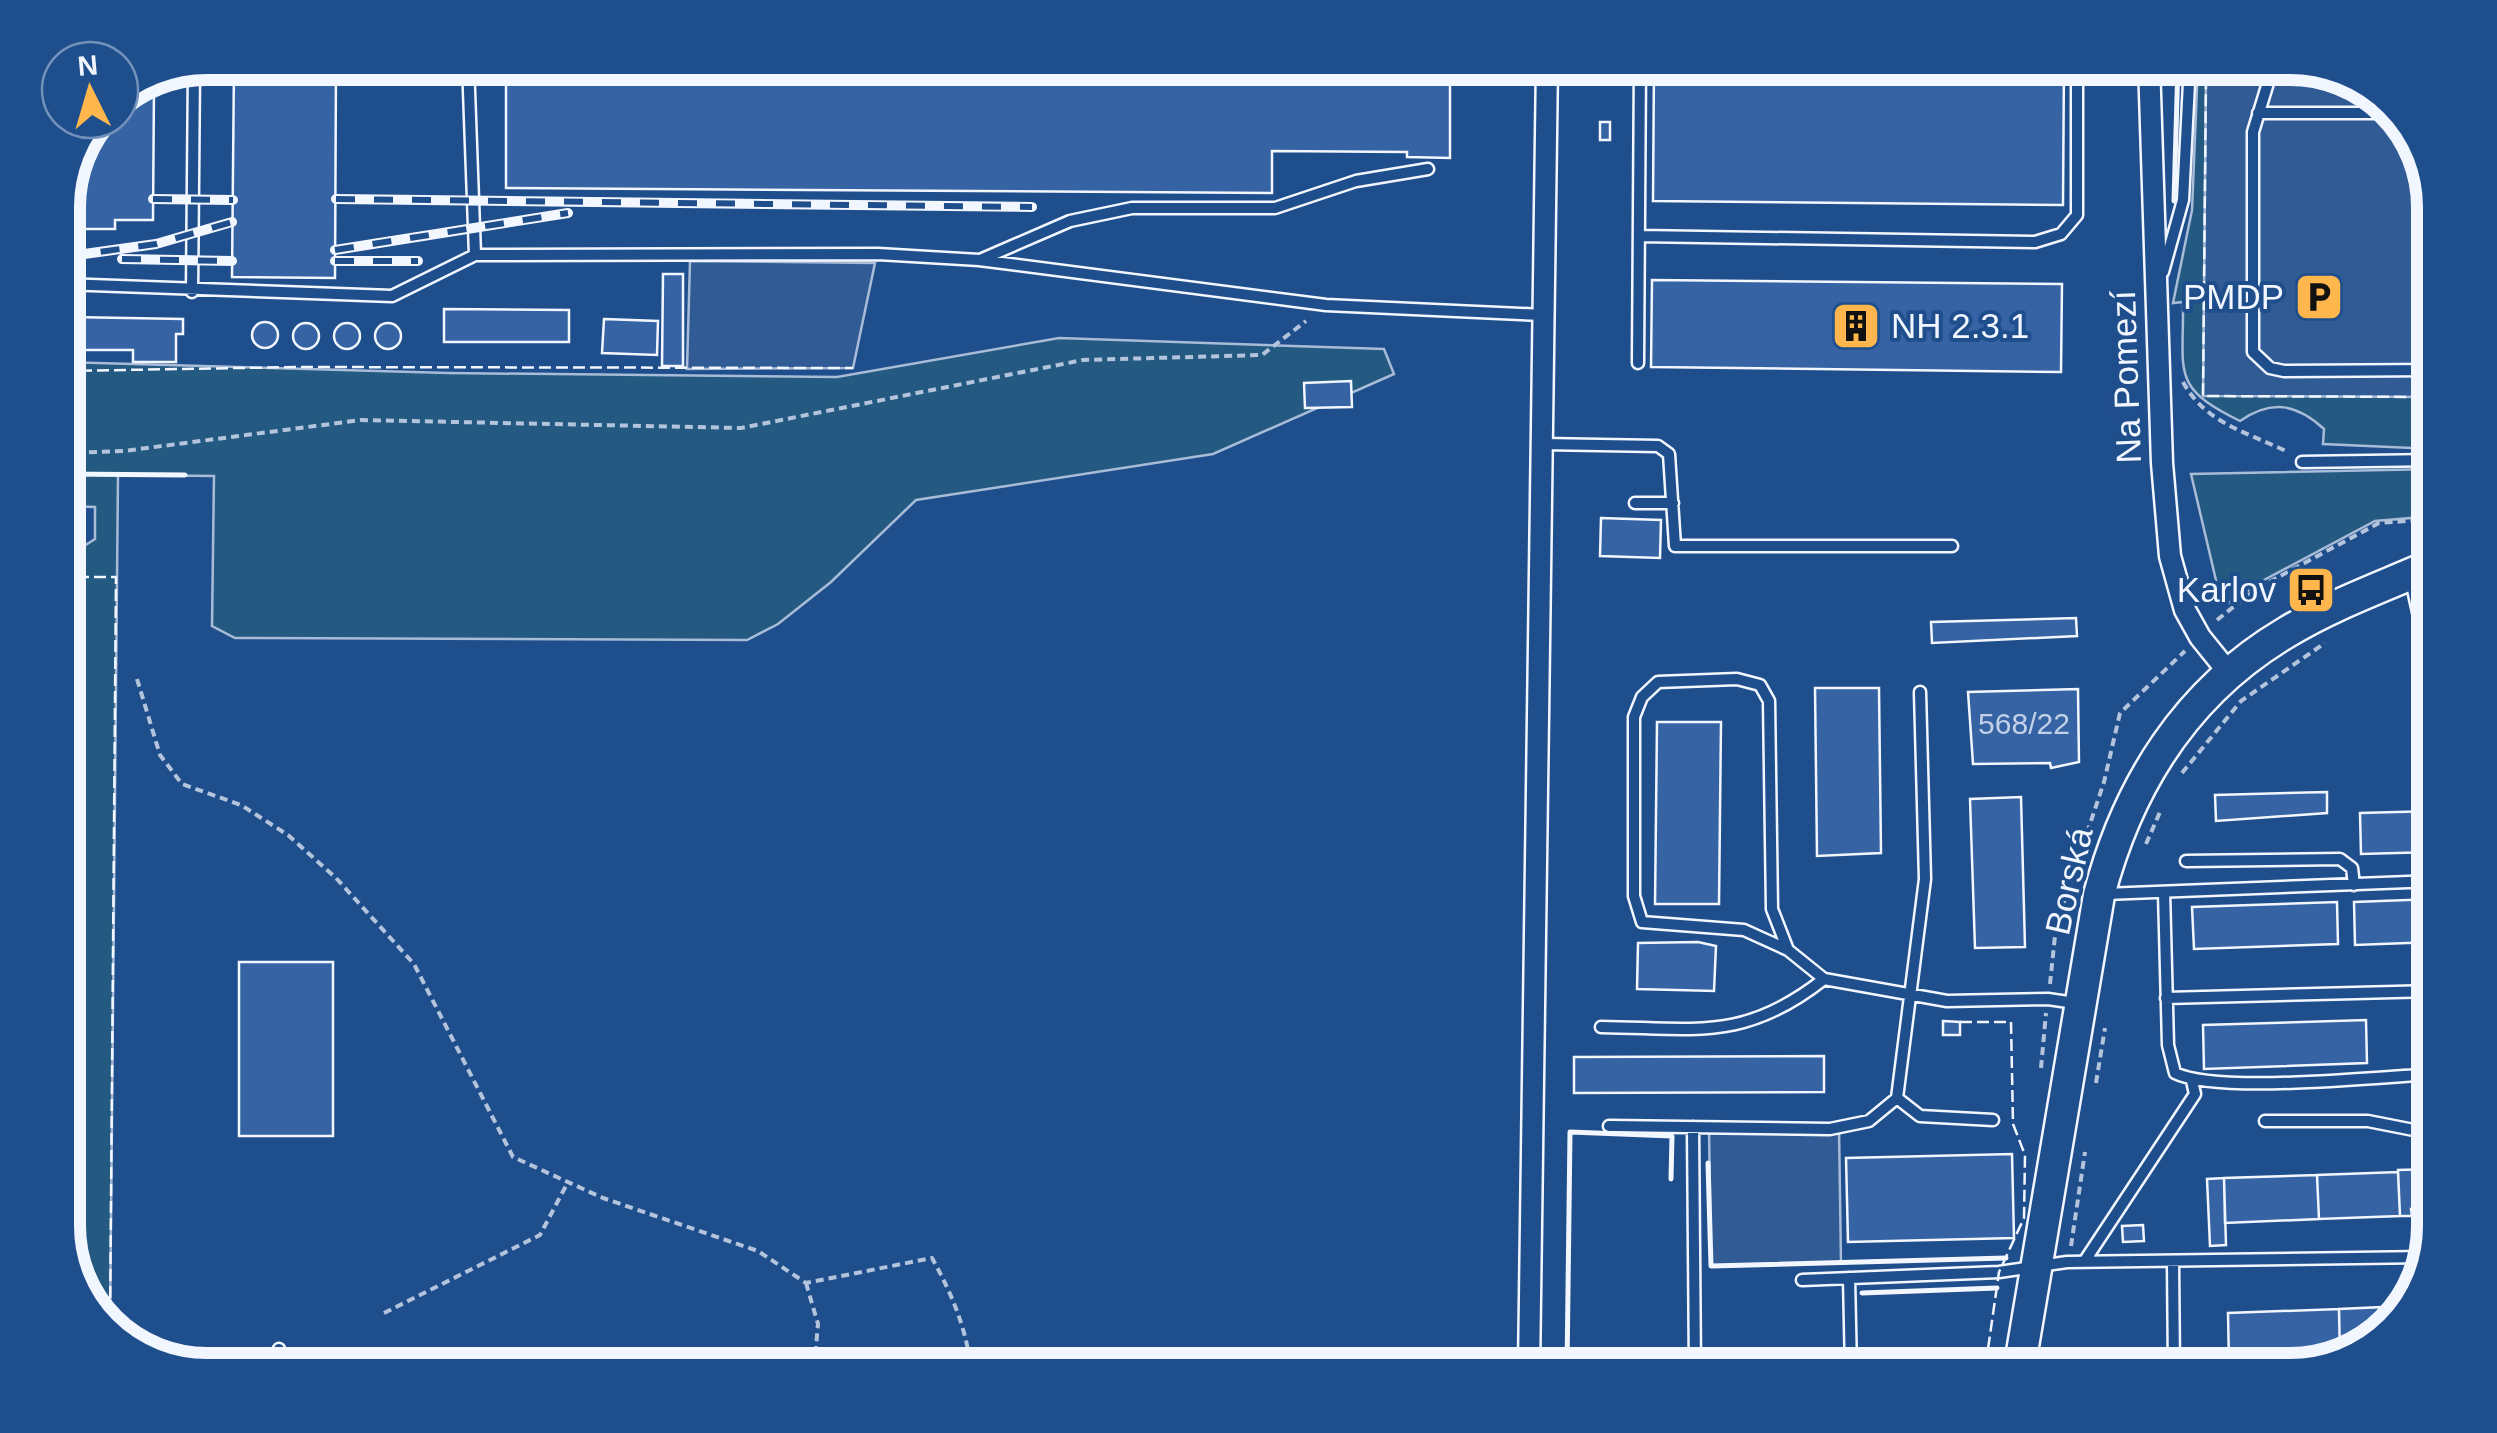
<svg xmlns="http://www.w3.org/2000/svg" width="2497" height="1433" font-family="Helvetica,sans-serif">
<rect width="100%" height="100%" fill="#1f4e8c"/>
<path fill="#245a82" stroke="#a8bbd7" stroke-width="2.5" d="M 2198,63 L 2258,63 L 2434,381 L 2434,449 L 2323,444 L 2324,429 C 2297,404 2272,399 2240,421 C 2170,387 2184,373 2183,302 L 2173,303 L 2192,210 Z
M 1059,338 L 1384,349 L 1394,374 L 1213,454 L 916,500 L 831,582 L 778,624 L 747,640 L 235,638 L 212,626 L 214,476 L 118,475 L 110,1327 L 87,1306 L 73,1266 L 80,753 L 65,706 L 68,572 L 76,551 L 95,539 L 95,507 L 63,506 L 63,362 L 448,373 L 837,377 Z
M 2434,469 L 2434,516 L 2375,521 L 2264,580 L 2230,603 L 2219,593 L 2191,474 Z"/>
<path fill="#305b95" stroke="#a8bbd7" stroke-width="2.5" d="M 2215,63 L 2290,63 L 2362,82 L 2410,127 L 2434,198 L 2434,397 L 2203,396 L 2206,76 Z
M 690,261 L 875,263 L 853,368 L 687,369 Z
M 2434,697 L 2434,793 L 2417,794 L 2416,700 Z
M 1839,1127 L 1841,1263 L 1711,1266 L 1709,1128 Z"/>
<path fill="#3563a3" stroke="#f2f6ff" stroke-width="2.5" d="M 234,63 L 336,63 L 335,278 L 232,277 Z
M 493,63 L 1450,63 L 1450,158 L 1407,157 L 1407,152 L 1272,151 L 1272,193 L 506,188 L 506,67 Z
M 1654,63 L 2064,63 L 2063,205 L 1653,201 Z
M 154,85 L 153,220 L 115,220 L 115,229 L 63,229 L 63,198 L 98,120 L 120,120 L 120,98 Z
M 1600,122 L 1610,122 L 1610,140 L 1600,140 Z
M 663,274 L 683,274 L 683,366 L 662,366 Z
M 1652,280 L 2062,284 L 2061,372 L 1651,367 Z
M 444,309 L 569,310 L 569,342 L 444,342 Z
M 71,317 L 183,319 L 183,334 L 176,334 L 176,362 L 133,362 L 133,350 L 71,350 Z
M 604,319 L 658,321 L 657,355 L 602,353 Z
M252 335a13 13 0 1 1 26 0a13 13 0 1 1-26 0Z
M375 336a13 13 0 1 1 26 0a13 13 0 1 1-26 0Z
M334 336a13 13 0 1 1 26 0a13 13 0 1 1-26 0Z
M293 336a13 13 0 1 1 26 0a13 13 0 1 1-26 0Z
M 1351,381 L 1352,407 L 1305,408 L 1304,383 Z
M 1601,518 L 1661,520 L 1660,558 L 1600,556 Z
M 2076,618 L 2077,636 L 1932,643 L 1931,622 Z
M 1815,688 L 1879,688 L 1881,853 L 1817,856 Z
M 2078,689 L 2079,762 L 2051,768 L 2050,763 L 1973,764 L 1968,692 Z
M 1657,722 L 1721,722 L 1719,904 L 1655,904 Z
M 2327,792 L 2327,813 L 2216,821 L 2215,795 Z
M 2021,797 L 2025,947 L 1975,948 L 1970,799 Z
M 2434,811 L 2434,852 L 2361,854 L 2360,813 Z
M 2434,899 L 2434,942 L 2355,945 L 2354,902 Z
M 2337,902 L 2338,944 L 2194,949 L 2192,907 Z
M 1698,942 L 1716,946 L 1714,991 L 1637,989 L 1638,943 Z
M 239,962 L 333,962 L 333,1136 L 239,1136 Z
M 2366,1020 L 2367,1063 L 2204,1069 L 2203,1025 Z
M 1943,1021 L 1960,1022 L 1960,1035 L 1943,1035 Z
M 1824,1056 L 1824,1092 L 1574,1093 L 1574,1057 Z
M 2012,1154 L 2014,1238 L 1848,1242 L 1846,1158 Z
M 2431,1169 L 2432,1208 L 2411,1209 L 2412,1216 L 2400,1216 L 2398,1170 Z
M 2398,1172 L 2400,1216 L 2319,1219 L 2317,1175 Z
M 2317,1175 L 2319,1219 L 2225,1223 L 2224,1178 Z
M 2224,1178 L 2226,1245 L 2210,1246 L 2207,1179 Z
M 2143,1225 L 2144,1241 L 2123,1242 L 2122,1226 Z
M 2407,1306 L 2363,1351 L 2340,1357 L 2339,1309 Z
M 2339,1309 L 2340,1357 L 2229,1365 L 2228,1313 Z"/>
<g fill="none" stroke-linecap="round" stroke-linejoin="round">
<g stroke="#f2f6ff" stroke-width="15">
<path id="lane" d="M 468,63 L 475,255
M 2274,63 L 2253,132 L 2253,352 L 2270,368 L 2284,371 L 2434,370
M 2258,113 L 2396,113
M 1639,236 L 2035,242 L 2061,234 L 2077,215 L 2077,63
M 980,260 L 1070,221 L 1132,208 L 1275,208 L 1356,181 L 1428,169
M 2163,272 L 2183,200 L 2190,63
M 63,284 L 392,296 L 475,255 L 878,254 L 979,260 L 1326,305 L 1543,315
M 192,292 L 194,68
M 1638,363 L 1640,63
M 1542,444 L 1658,446 L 1669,454 L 1675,546 L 1952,546
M 2302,462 L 2434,460
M 1635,503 L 1673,503
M 2410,576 L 2434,684
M 2186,861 L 2340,859 L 2352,868 L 2354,885
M 2164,892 L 2168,1045 L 2175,1073 C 2217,1094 2379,1077 2434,1074
M 2105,894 L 2434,881
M 1788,950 L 1744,930 L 1642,922 L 1634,896 L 1634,717 L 1642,697 L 1658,682 L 1737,679 L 1760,685 L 1769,701 L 1772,909 L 1788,950 L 1824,979 L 1947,1001 L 2048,999 L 2075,1003
M 2166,998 L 2434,991
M 1601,1027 C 1696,1028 1744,1042 1824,979
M 1897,1098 L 1920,1116 L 1993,1120
M 2265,1121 L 2368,1121 L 2434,1134
M 1609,1126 L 1830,1129 L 1869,1121 L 1897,1098 L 1925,879 L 1920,692
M 1693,1127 L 1695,1370
M 2084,1262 L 2195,1094 L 2192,1081
M 2173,1262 L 2174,1370
M 1849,1278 L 1851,1370
M 1802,1280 L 1999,1272 L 2067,1262 L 2426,1257
M 278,1370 L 279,1349"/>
</g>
<g stroke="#f2f6ff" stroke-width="25">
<path id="street" d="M 2149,63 L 2162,463 L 2170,556 L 2185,610 L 2200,637 L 2229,673
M 1529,1370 L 1547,63"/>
</g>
<g stroke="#f2f6ff" stroke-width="35">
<path id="secondary" d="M 2019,1370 L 2099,895 C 2128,785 2187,691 2287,632 C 2333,604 2385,586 2434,564"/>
</g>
<path stroke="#b3c4dc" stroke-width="4" stroke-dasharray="8 5" stroke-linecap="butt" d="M 2183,382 C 2206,424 2247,432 2288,452
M 63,453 L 124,451 L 361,420 L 741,428 L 1083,360 L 1262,355 L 1306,321
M 2217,620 L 2256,589 L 2379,523 L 2434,519
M 137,679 L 160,755 L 182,784 L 241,805 L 288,835 L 336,878 L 414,964 L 513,1157 L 603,1198 L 758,1251 L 806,1283 L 932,1258 C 952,1294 967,1330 971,1370
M 2182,773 L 2241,701 L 2325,643
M 2146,844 L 2160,812
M 2050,984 L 2056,926 L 2104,782 L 2120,713 L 2185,651
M 2041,1068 L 2046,1013
M 2096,1083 L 2105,1028
M 2071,1246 L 2085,1152
M 806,1283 L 818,1324 L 814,1370
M 384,1313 L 540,1235 L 568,1182"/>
<use href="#lane" stroke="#1f4e8c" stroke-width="10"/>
<use href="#street" stroke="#1f4e8c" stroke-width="20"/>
<use href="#secondary" stroke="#1f4e8c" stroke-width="30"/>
<g stroke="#f2f6ff" stroke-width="10">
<path id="rail" d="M 153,199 L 233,200
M 336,199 L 1032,207
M 335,250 L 568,213
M 63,257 L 156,244 L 232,222
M 122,259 L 232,261
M 335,261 L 418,261"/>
</g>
<use href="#rail" stroke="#1f4e8c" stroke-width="6" stroke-dasharray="19" stroke-linecap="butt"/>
<path stroke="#f2f6ff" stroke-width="2.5" stroke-dasharray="12 5" stroke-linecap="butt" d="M 2215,63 L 2206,76 L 2203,396 L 2434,397
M 63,371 L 299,367 L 853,368
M 79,474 L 78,577 L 116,577 L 110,1327
M 1960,1022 L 2011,1022 L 2013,1124 L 2025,1155 L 2024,1218 L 1999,1272 L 1985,1370"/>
<path stroke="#f2f6ff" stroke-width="5" d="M 2174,201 L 2178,63
M 63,474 L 185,475
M 1708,1163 L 1711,1266 L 2006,1258
M 1862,1293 L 1997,1288
M 1869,1359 L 1987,1355
M 1567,1370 L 1570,1132 L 1672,1136 L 1671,1179"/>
</g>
<defs>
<g id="parking-square" transform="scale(2.5)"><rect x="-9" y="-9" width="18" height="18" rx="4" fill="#ffb74d" stroke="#1f4e8c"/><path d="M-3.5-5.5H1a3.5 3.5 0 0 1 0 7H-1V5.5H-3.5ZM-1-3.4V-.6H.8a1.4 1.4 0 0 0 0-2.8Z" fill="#111"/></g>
<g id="building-square" transform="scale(2.5)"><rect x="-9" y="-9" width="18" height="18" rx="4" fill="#ffb74d" stroke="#1f4e8c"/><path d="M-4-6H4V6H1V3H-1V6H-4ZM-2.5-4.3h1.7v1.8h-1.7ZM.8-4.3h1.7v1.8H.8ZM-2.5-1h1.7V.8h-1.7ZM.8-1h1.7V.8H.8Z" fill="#111"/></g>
<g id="bus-square" transform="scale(2.5)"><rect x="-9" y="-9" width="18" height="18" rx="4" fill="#ffb74d" stroke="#1f4e8c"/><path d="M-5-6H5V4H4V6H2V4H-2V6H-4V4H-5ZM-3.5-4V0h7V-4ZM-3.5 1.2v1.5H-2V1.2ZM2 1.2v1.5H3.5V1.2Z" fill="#111"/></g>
</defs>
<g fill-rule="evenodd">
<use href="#parking-square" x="2319" y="297"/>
<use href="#building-square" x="1856" y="326"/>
<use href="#bus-square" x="2311" y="590"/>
</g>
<g text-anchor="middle" stroke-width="8" stroke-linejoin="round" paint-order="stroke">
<g font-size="30" fill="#c3d1e8">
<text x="2024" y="734">568/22</text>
</g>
<g font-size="35" fill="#f2f6ff" stroke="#1f4e8c" text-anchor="end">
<text x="2284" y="309">PMDP</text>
<text x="1891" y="338" text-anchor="start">NH 2.3.1</text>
<text x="2276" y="602">Karlov</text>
</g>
<g font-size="35" fill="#f2f6ff" stroke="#1f4e8c">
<text transform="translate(2126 377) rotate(-92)" y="12">Na Pomezí</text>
<text transform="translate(2069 881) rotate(-77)" y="12">Borská</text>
</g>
</g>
<path d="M0 0H2497V1433H0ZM207 80H2290A127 127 0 0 1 2417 207V1226A127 127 0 0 1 2290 1353H207A127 127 0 0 1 80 1226V207A127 127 0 0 1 207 80Z" fill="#1f4e8c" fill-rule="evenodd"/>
<path fill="none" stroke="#f2f6ff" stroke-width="12" d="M207 80H2290A127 127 0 0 1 2417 207V1226A127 127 0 0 1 2290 1353H207A127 127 0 0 1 80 1226V207A127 127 0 0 1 207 80Z"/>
<g transform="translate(90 90) rotate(355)"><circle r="48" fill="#1f4e8c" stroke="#7391ba" stroke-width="2.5"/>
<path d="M0-8L18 38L0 25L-18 38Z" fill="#ffb74d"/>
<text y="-15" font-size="28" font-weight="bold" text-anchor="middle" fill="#f2f6ff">N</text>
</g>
</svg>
